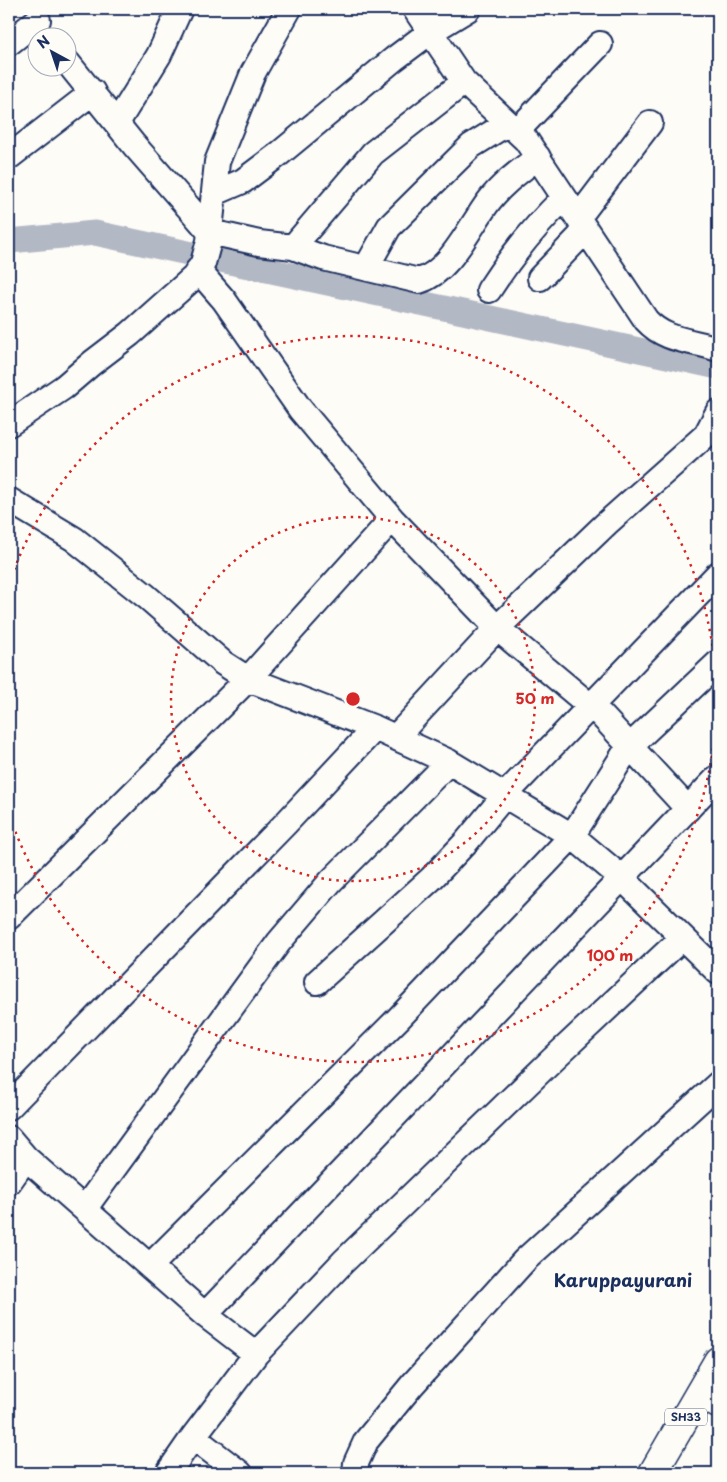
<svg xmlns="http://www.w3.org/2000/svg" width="727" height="1482" font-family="'Playpen Sans',sans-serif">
<rect width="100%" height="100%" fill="#fdfcf7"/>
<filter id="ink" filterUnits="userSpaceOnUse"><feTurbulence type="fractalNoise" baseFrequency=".02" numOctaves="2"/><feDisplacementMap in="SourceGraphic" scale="10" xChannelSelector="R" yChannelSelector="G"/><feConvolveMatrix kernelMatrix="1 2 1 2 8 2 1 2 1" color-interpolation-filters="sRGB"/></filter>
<g filter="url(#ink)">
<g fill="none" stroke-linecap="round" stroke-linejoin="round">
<path stroke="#b3b8c5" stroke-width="25" d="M 9,241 L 95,233 L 718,367"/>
<g stroke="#1b2f5e" stroke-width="28">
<path id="street" d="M 415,9 L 464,82 L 526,140 L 646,320 C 666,342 692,340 718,349
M 9,43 L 38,20
M 68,63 L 134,145 L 210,232 L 259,243 L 293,247 L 323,258 L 419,281 C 450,272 470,226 489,201 C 502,184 520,171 538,157
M 117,123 L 159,55 L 180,9
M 517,131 L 600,44
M 9,157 L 93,92
M 215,193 L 243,181 L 279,154 L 394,59 L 430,32 L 468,9
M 578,218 L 650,123
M 293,247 L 373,153 L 464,82
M 366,268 L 389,227 L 471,146 L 508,123
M 198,270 L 224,300 L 300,409 L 392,519 L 497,628 L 601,715 L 688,809
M 540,278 L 585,231
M 489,290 C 511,256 535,226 564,198
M 9,424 L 64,387 L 92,363 L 130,334 L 194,277 L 203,263 L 209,241 L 217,162 L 253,73 L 289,9
M 9,500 L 74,539 L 147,597 L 223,663 L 248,679 L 375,728 L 449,762 L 572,836 L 622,878 L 718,972
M 396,737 L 497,628 L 607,523 L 706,435 L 718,412
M 9,917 L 248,679 L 392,519
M 317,982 L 431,879 L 467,841 L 505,795 L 718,574
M 9,1107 L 286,823 L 375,728
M 9,1138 L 26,1158 L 9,1182
M 26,1158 L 205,1315 L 256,1354
M 85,1208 L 279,942 L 331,881 L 449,762
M 150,1266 L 399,1018 L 572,836 L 628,748 L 718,663
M 205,1315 L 718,777
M 193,1437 L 240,1473
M 168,1473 L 193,1437 L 256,1354 L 343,1262 L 552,1060 L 682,938
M 355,1473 L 356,1463 L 366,1441 L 412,1385 L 525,1260 L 718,1084"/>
</g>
<g stroke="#1b2f5e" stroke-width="31">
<path id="secondary" d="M 700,1393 L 718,1404"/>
</g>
<g stroke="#1b2f5e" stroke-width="31">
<path id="primary" d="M 653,1473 L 718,1361"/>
</g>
<use href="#street" stroke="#fdfcf7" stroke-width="24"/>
<use href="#secondary" stroke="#fdfcf7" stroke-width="28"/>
<use href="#primary" stroke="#fdfcf7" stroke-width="28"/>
</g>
</g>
<g fill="none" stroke="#d62828" stroke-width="2.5" stroke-dasharray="2.5 5">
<circle cx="353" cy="699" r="182"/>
<path d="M9 584A363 363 0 1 1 9 814"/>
</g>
<g text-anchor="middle" stroke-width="4.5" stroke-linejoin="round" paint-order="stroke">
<rect fill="#fdfcf7" stroke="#5f6c8c" stroke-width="1" x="665" y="1408.5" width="42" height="17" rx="4"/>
<g font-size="11" font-weight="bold" fill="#1b2f5e">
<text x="686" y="1421">SH33</text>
</g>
<g font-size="18" font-weight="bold" fill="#1b2f5e" stroke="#fdfcf7">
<text x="623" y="1287">Karuppayurani</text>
</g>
</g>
<circle cx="353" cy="699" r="8" fill="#d62828" stroke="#fdfcf7" stroke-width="2.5"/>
<g font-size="15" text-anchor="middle" font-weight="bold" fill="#d62828" stroke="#fdfcf7" stroke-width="4.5" stroke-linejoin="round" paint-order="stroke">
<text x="535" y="704">50 m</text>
<text x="610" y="961">100 m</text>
</g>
<rect width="727" height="1482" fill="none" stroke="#fdfcf7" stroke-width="30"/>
<rect x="15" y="15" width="697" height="1452" fill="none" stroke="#1b2f5e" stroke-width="2" filter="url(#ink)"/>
<g transform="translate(52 52) rotate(320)"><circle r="24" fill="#fdfcf7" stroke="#a3aaba"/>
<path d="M0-4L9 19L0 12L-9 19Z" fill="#1b2f5e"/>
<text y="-8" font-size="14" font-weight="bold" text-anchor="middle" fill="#1b2f5e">N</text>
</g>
</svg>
